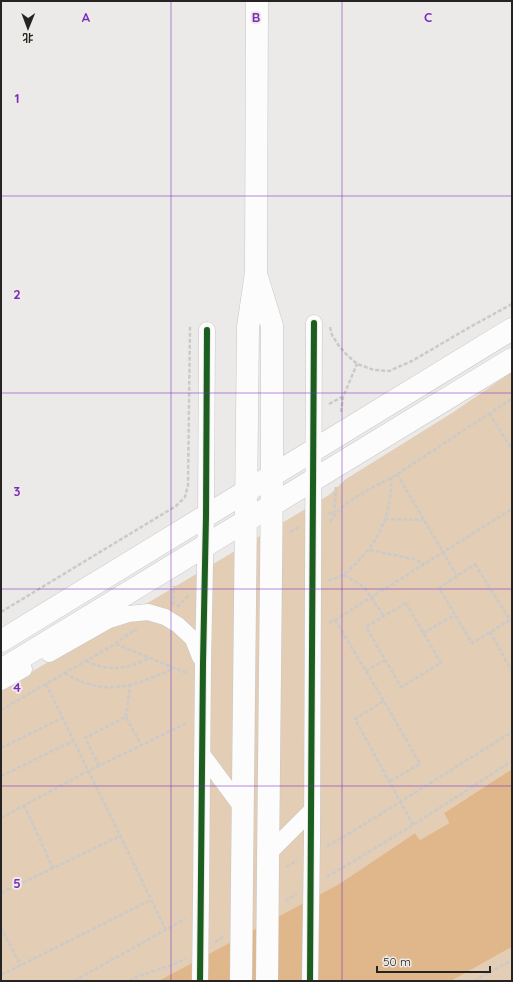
<svg xmlns="http://www.w3.org/2000/svg" width="513" height="982" font-family="Quicksand,'Noto Sans SC',sans-serif">
<rect width="100%" height="100%" fill="#eceae8"/>
<path fill="#e3cdb5" d="M 512,372 L 512,769 L 444,813 L 449,823 L 420,840 L 415,833 L 339,884 L 158,981 L 1,981 L 1,690 L 329,495 L 346,479 L 452,413 Z
M 512,947 L 512,981 L 451,981 Z"/>
<path fill="#e0b78b" d="M 512,769 L 512,947 L 451,981 L 158,981 L 339,884 L 415,833 L 420,840 L 449,823 L 444,813 Z"/>
<g fill="none" stroke-linecap="round" stroke-linejoin="round">
<g stroke="#c8c6c5" stroke-width="17">
<path id="minor" d="M 49,654 L 109,620 L 128,614 L 148,612 L 165,617 L 178,625 L 193,639 L 200,657
M 1,682 L 24,669
M 202,754 L 243,809
M 312,841 L 314,323
M 268,854 L 312,810
M 201,897 L 203,663 L 206,516 L 207,330"/>
</g>
<g stroke="#c8c6c5" stroke-width="23">
<path id="secondary" d="M 1,641 L 512,329
M 1,670 L 512,359"/>
</g>
<g stroke="#c8c6c5" stroke-width="23">
<path id="primary" d="M 257,277 L 272,326 L 272,476 L 268,864
M 242,879 L 248,327 L 256,272 L 257,1"/>
</g>
<path stroke="#cacac9" stroke-width="2.5" stroke-dasharray="4 2" stroke-linecap="butt" d="M 330,327 L 332,335 L 339,346 L 347,355 L 357,364 L 374,370 L 389,371 L 412,361 L 470,327 L 512,304
M 329,404 L 342,397
M 341,412 L 343,397 L 357,364
M 489,413 L 512,449
M 397,474 L 457,576
M 328,513 L 334,514 L 336,487
M 385,519 L 423,520
M 330,522 C 342,499 377,487 399,473 C 437,448 474,423 512,399
M 290,532 L 299,527
M 370,550 L 417,560 L 424,564
M 475,564 L 510,620 L 472,643 L 439,588 Z
M 344,575 L 364,587 L 384,616
M 328,580 C 338,579 345,574 352,567 C 379,543 392,513 391,477
M 406,603 L 441,663 L 401,687 L 366,627 Z
M 173,605 L 174,586
M 177,607 L 189,595
M 1,612 L 176,506 L 185,497 L 188,485 L 190,326
M 335,620 L 384,701
M 329,623 L 335,620 L 512,509
M 490,632 L 512,671
M 423,633 L 455,615
M 116,644 L 189,674
M 86,661 C 107,672 129,669 149,658
M 366,671 L 385,660
M 65,673 C 104,698 136,686 174,668
M 46,684 L 166,930
M 1,710 L 115,644 L 134,630 L 137,630
M 126,717 L 130,686
M 1,748 L 62,718
M 99,766 L 85,738 L 126,717 L 141,745
M 1,776 L 73,741
M 390,781 L 420,764 L 384,701 L 355,719 L 413,825
M 24,805 L 53,868
M 1,818 L 88,771 L 187,723
M 327,846 L 347,835 L 512,732
M 286,867 L 297,861
M 327,877 L 413,825 L 512,761
M 1,893 L 120,836
M 285,901 L 297,894
M 1,927 L 21,966
M 215,942 L 224,936
M 1,975 L 151,900
M 74,981 L 185,919
M 129,981 C 147,971 168,969 186,958
M 474,981 L 512,960"/>
<use href="#minor" stroke="#fcfcfc" stroke-width="16"/>
<use href="#secondary" stroke="#fcfcfc" stroke-width="22"/>
<use href="#primary" stroke="#fcfcfc" stroke-width="22"/>
<g stroke="#c8c6c5" stroke-width="17" stroke-linecap="butt">
<path id="minor-bridge" d="M 200,981 L 201,897
M 310,981 L 312,841"/>
</g>
<g stroke="#c8c6c5" stroke-width="23" stroke-linecap="butt">
<path id="primary-bridge" d="M 241,981 L 242,879
M 267,981 L 268,864"/>
</g>
<use href="#minor-bridge" stroke="#fcfcfc" stroke-width="16"/>
<use href="#primary-bridge" stroke="#fcfcfc" stroke-width="22"/>
<g stroke="#edeae7" stroke-width="8">
<path id="cycleway" d="M 200,981 L 203,663 L 206,516 L 207,330
M 310,981 L 314,323"/>
</g>
<use href="#cycleway" stroke="#1b5e20" stroke-width="6"/>
</g>
<path fill="none" stroke="#7b2cbf" stroke-width="1" stroke-opacity="0.55" d="M 171,1 L 171,981M 342,1 L 342,981M 1,196 L 512,196M 1,393 L 512,393M 1,589 L 512,589M 1,786 L 512,786"/>
<g font-size="13" text-anchor="middle" font-weight="bold" fill="#7b2cbf" stroke="#edeae7" stroke-width="4" stroke-linejoin="round" paint-order="stroke">
<text x="86" y="22">A</text>
<text x="256" y="22">B</text>
<text x="428" y="22">C</text>
<text x="17" y="103">1</text>
<text x="17" y="299">2</text>
<text x="17" y="496">3</text>
<text x="17" y="692">4</text>
<text x="17" y="888">5</text>
</g>
<rect width="513" height="982" fill="none" stroke="#252423" stroke-width="4"/>
<g transform="translate(28 28) rotate(181)" stroke="#edeae7" stroke-width="3" paint-order="stroke">
<path d="M0-3L7 15L0 10L-7 15Z" fill="#252423"/>
<text y="-6" font-size="11" font-weight="bold" text-anchor="middle" fill="#252423">北</text>
</g>
<path d="M377 966v6h113v-6" fill="none" stroke="#252423" stroke-width="2"/>
<text x="383" y="966" font-size="12" fill="#252423" stroke="#edeae7" stroke-width="3" paint-order="stroke">50 m</text>
</svg>
